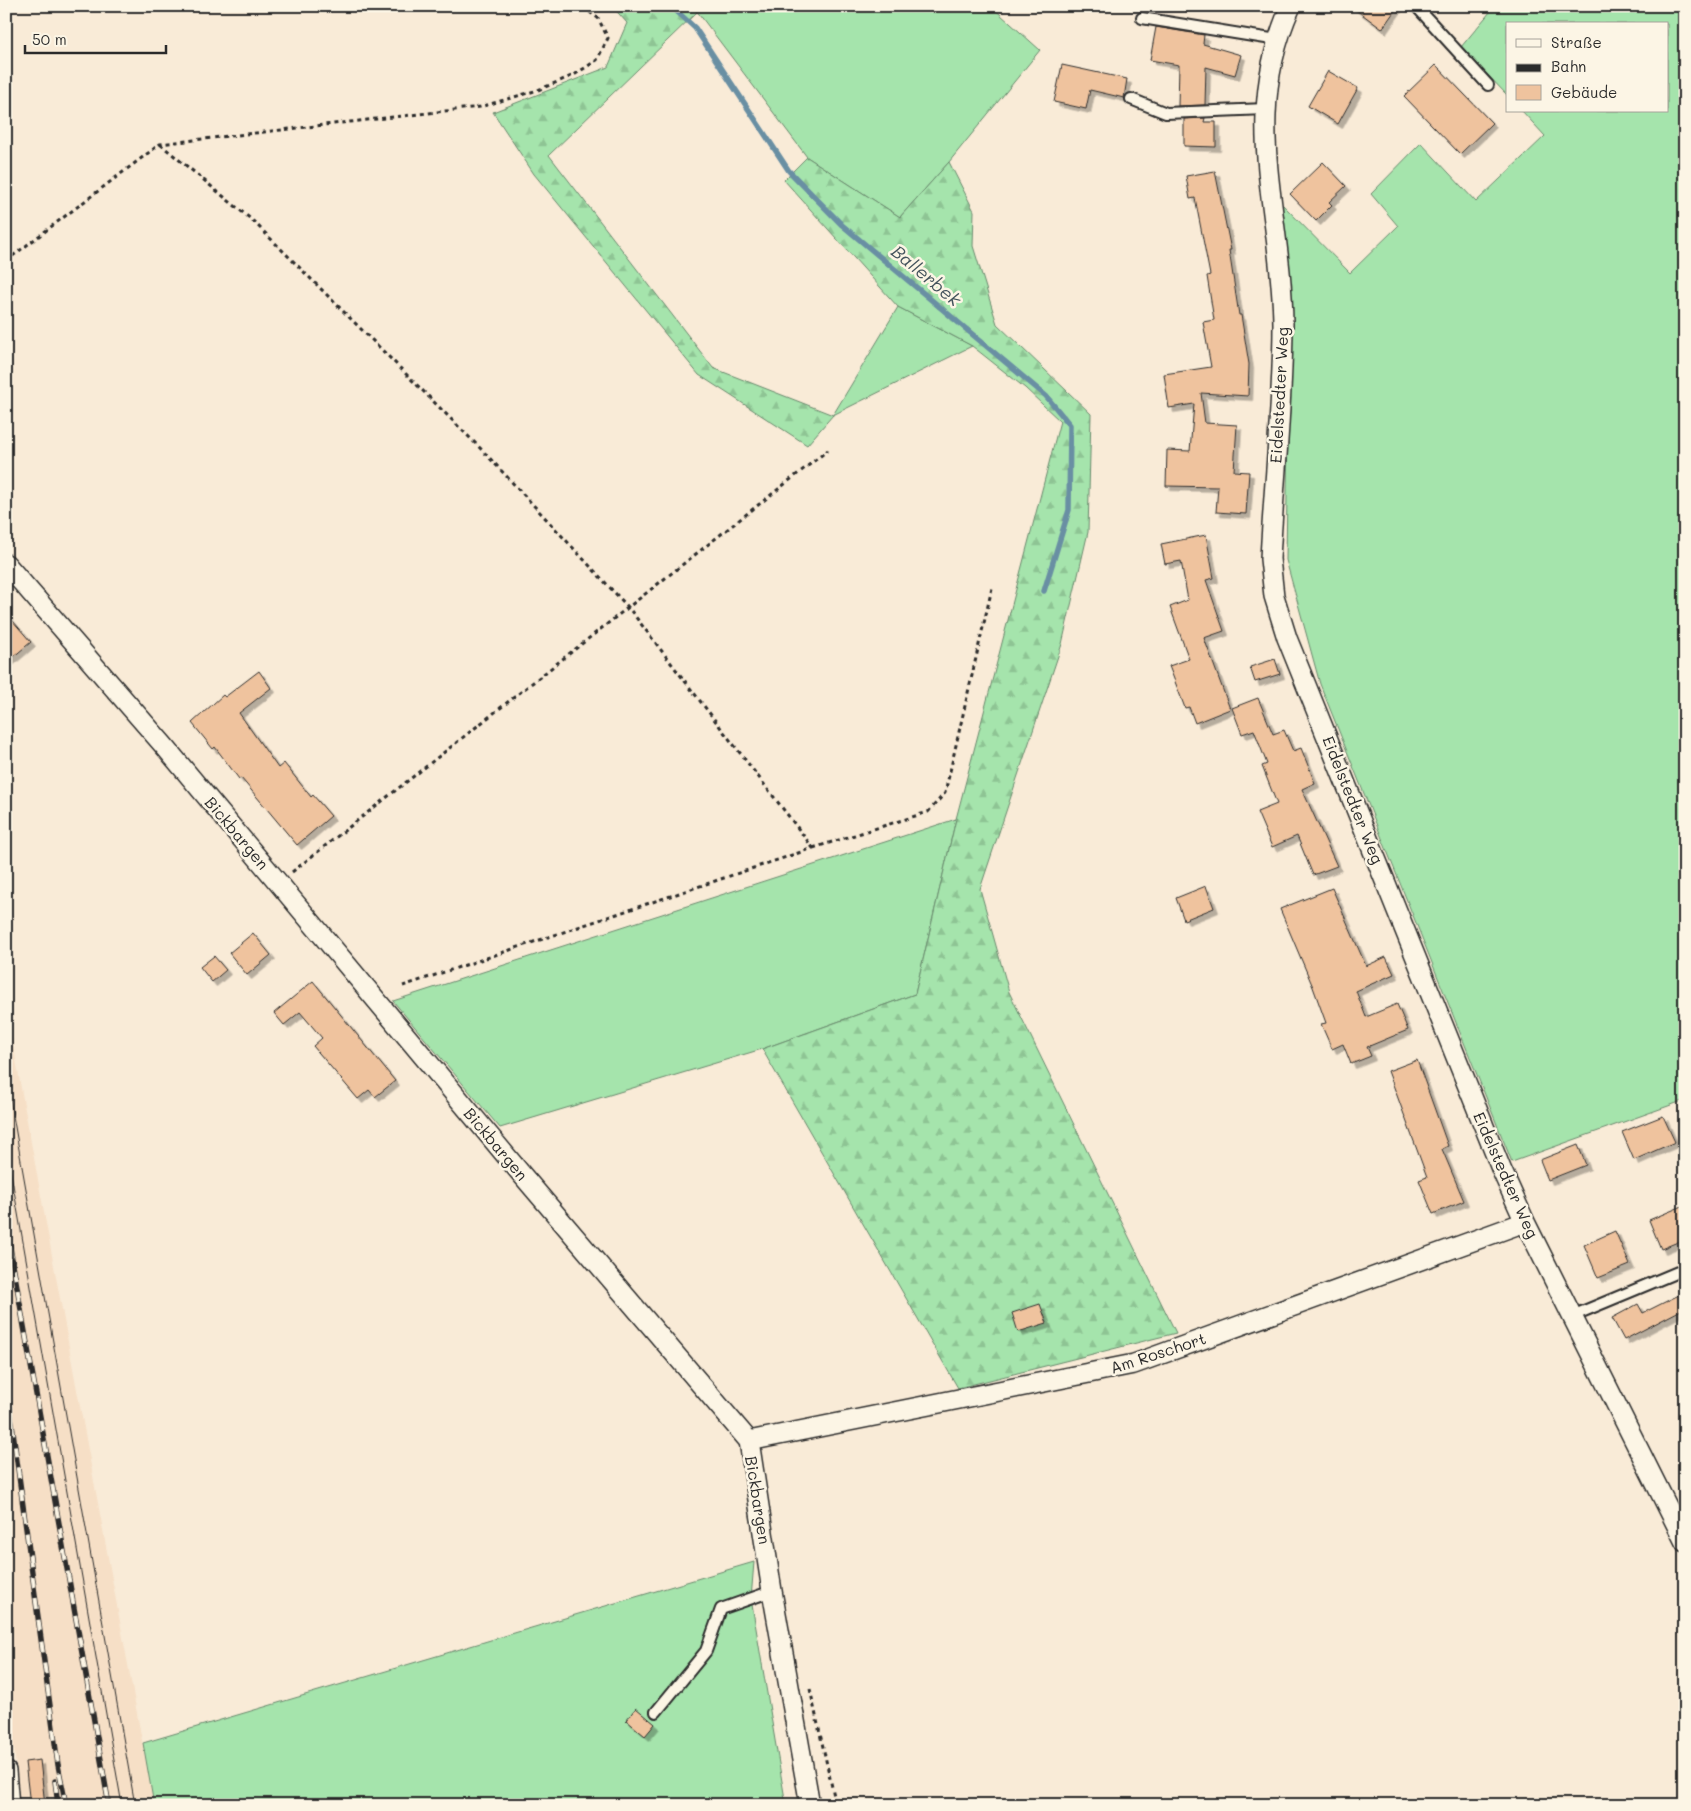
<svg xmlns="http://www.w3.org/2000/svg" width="1691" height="1811" font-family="Mali,sans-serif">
<defs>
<pattern id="forest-firs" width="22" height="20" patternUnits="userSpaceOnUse" patternTransform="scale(1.25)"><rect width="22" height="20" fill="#a5e4ac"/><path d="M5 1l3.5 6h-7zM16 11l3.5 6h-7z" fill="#8ec494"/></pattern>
<filter id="shadow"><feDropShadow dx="4.5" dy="4.5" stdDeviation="0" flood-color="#0004"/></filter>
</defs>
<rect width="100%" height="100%" fill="#f9ebd7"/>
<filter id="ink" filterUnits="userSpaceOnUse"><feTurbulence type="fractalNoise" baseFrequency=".02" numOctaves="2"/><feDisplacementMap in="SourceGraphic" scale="10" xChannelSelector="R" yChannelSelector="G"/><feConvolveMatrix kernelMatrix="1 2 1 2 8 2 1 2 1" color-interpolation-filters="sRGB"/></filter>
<g filter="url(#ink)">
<path fill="#f6dfc6" d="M 6,1005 L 23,1099 L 154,1805 L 20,1805 L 6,1672 Z"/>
<path fill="#a5e4ac" stroke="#68886c" d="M 693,6 L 991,6 L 1040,50 L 949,162 L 900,217 L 807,157 Z
M 1495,6 L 1685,6 L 1685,1100 L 1512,1162 L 1320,684 L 1286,560 L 1290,293 L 1282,204 L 1350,273 L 1398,226 L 1371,194 L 1421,143 L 1476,202 L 1545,136 L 1522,111 L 1667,111 L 1667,24 L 1507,24 L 1507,95 L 1461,47 Z
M 898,307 L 972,346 L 833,415 Z
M 956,819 L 915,994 L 762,1049 L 500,1128 L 393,1001 Z
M 754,1562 L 751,1599 L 786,1805 L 154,1805 L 143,1743 Z"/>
<path fill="url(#forest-firs)" stroke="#68886c" d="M 612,6 L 693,6 L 697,12 L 549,155 L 713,368 L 833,415 L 807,445 L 699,375 L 534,174 L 493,112 L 608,67 L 627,23 Z
M 807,157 L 900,217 L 949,162 L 974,211 L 973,246 L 997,324 L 1091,414 L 1088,532 L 1062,644 L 980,889 L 1009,992 L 1176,1333 L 958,1388 L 762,1049 L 915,994 L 956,819 L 1060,421 L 1025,388 L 972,346 L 898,307 L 784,180 Z"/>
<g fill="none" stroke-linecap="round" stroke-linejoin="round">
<path stroke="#698fa3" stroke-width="5.5" d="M 671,6 L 695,28 L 789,171 L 842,225 L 1046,396 L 1070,425 L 1069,510 L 1044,591"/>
</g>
<path fill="#efc39e" stroke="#2b2b2b" filter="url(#shadow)" d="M 1351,6 L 1398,6 L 1382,29 Z
M 1156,27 L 1204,35 L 1203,44 L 1241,55 L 1235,75 L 1206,67 L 1205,105 L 1178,106 L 1179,65 L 1150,60 Z
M 1062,65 L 1127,79 L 1124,98 L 1090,90 L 1086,109 L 1054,102 Z
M 1436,65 L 1492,123 L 1460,154 L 1404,96 Z
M 1328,71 L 1358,88 L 1338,124 L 1308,106 Z
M 1205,118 L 1204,122 L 1216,122 L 1216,147 L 1184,146 L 1184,119 Z
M 1323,162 L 1346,186 L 1329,202 L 1332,205 L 1316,221 L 1290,194 Z
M 1215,171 L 1231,250 L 1229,250 L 1239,315 L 1241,315 L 1249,364 L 1248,396 L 1201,393 L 1205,423 L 1237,425 L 1234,471 L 1249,472 L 1246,514 L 1216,512 L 1218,487 L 1166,486 L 1167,450 L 1190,451 L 1194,404 L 1169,408 L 1164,374 L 1211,367 L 1203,322 L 1214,320 L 1207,276 L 1210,275 L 1195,198 L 1190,199 L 1186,176 Z
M 1206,535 L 1214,578 L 1206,580 L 1224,631 L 1204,638 L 1230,709 L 1195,723 L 1189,707 L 1185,708 L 1169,666 L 1189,659 L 1170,607 L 1188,600 L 1181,561 L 1165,564 L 1161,544 Z
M 6,613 L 31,642 L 6,663 Z
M 1275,659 L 1280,674 L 1255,682 L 1250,667 Z
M 259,671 L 271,688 L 239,713 L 278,768 L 284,763 L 311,797 L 313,795 L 331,816 L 297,845 L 241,778 L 239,779 L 215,747 L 213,749 L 192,723 L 223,695 L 225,697 Z
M 1258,698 L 1273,734 L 1284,730 L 1293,751 L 1301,748 L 1315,783 L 1302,789 L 1337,866 L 1313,875 L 1297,836 L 1272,847 L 1257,812 L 1277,804 L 1262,766 L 1267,764 L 1254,730 L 1242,734 L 1232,708 Z
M 1206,886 L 1214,908 L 1184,920 L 1176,898 Z
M 1332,888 L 1366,966 L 1386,957 L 1394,974 L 1356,991 L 1366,1017 L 1397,1004 L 1408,1030 L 1367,1047 L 1371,1056 L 1351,1064 L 1343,1044 L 1332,1049 L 1321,1024 L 1326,1023 L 1313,987 L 1280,909 Z
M 253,933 L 271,955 L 247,975 L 229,953 Z
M 214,956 L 226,970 L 212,982 L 200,967 Z
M 313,981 L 395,1081 L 375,1097 L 369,1090 L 358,1099 L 313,1046 L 322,1038 L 300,1012 L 284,1025 L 274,1013 Z
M 1417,1060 L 1448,1146 L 1442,1149 L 1464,1201 L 1433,1214 L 1419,1180 L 1427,1177 L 1388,1071 Z
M 1663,1116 L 1675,1142 L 1634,1160 L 1622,1132 Z
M 1578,1145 L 1586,1165 L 1548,1180 L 1540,1160 Z
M 1685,1205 L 1685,1239 L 1661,1249 L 1649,1220 Z
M 1615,1231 L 1630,1265 L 1598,1278 L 1584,1245 Z
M 1685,1292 L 1685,1308 L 1624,1340 L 1612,1318 L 1638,1304 L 1643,1313 Z
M 1040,1304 L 1047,1323 L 1018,1332 L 1012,1313 Z
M 636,1708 L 655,1724 L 645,1736 L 626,1720 Z
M 40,1760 L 45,1805 L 30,1805 L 25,1762 Z"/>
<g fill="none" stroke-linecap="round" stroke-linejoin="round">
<g stroke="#2b2b2b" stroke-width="14">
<path id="lane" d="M 1416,6 L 1488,85
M 1142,18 L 1278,40
M 1131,99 L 1166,113 L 1266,109
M 1572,1316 L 1685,1269
M 656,1712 L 706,1651 L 721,1609 L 772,1591"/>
</g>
<g stroke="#2b2b2b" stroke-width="22">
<path id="street" d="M 1291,6 C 1240,118 1282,210 1283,324 C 1283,402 1274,481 1270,559 L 1274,596 L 1287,638 L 1502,1171 L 1525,1222 L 1685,1542
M 6,564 L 166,748 L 523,1176 L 749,1441 L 772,1591 L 810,1805
M 749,1441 L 1134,1364 L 1525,1222
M 6,1771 L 9,1805"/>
</g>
<path stroke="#2b2b2b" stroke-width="3" stroke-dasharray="4 4" stroke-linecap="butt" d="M 160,144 L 252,220 L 484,452 L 628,607 L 813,848 L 403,986
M 6,261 L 160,144 L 480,107 L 538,90 L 574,75 L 597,60 L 608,38 L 598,18 L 581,6
M 813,848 L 928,812 L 945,793 L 992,588
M 292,872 L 828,450
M 810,1689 L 836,1805"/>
<use href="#lane" stroke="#fcf5e5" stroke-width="10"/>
<use href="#street" stroke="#fcf5e5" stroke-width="19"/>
<path stroke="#2b2b2b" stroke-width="1" d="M 6,1076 L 135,1805
M 6,1145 L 122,1805"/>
<g stroke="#2b2b2b" stroke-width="5.5">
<path id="rail" d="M 6,1225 L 109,1805
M 6,1380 L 58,1765 L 66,1805
M 55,1781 L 58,1805"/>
</g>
<use href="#rail" stroke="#fcf5e5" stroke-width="4" stroke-dasharray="11" stroke-linecap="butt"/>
</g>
</g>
<g text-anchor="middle" stroke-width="5" stroke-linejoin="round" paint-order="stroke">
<g font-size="16" fill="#2b2b2b" stroke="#fcf5e5">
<text transform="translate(1279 395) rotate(-87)" y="6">Eidelstedter Weg</text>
<text transform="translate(1353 800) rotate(68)" y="6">Eidelstedter Weg</text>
<text transform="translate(237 833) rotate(50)" y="6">Bickbargen</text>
<text transform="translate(496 1144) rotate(50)" y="6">Bickbargen</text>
<text transform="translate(1506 1175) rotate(66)" y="6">Eidelstedter Weg</text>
<text transform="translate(1158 1353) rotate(-18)" y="6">Am Roschort</text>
<text transform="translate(758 1500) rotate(81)" y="6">Bickbargen</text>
</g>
<g font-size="18" font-style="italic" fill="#45545d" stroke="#fcf5e5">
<text transform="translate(926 276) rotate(40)" y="6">Ballerbek</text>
</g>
</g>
<rect width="1691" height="1811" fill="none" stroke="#fcf5e5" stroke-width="25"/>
<rect x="12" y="12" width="1666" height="1786" fill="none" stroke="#2b2b2b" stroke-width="2" filter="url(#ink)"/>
<rect x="1506" y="22" width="162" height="90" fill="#fcf5e5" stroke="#a8a49b"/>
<rect x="1516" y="39" width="25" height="8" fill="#fcf5e5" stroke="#a8a49b"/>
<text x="1551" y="48" font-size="15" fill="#2b2b2b">Straße</text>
<rect x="1516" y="64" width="25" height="8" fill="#2b2b2b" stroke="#a8a49b"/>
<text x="1551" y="72" font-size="15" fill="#2b2b2b">Bahn</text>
<rect x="1516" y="85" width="25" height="15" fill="#efc39e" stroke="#a8a49b"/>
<text x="1551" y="98" font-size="15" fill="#2b2b2b">Gebäude</text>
<path d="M25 45v8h141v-8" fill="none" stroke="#2b2b2b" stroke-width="2.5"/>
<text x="32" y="45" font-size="15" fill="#2b2b2b" stroke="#fcf5e5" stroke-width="4" paint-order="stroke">50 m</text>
</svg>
